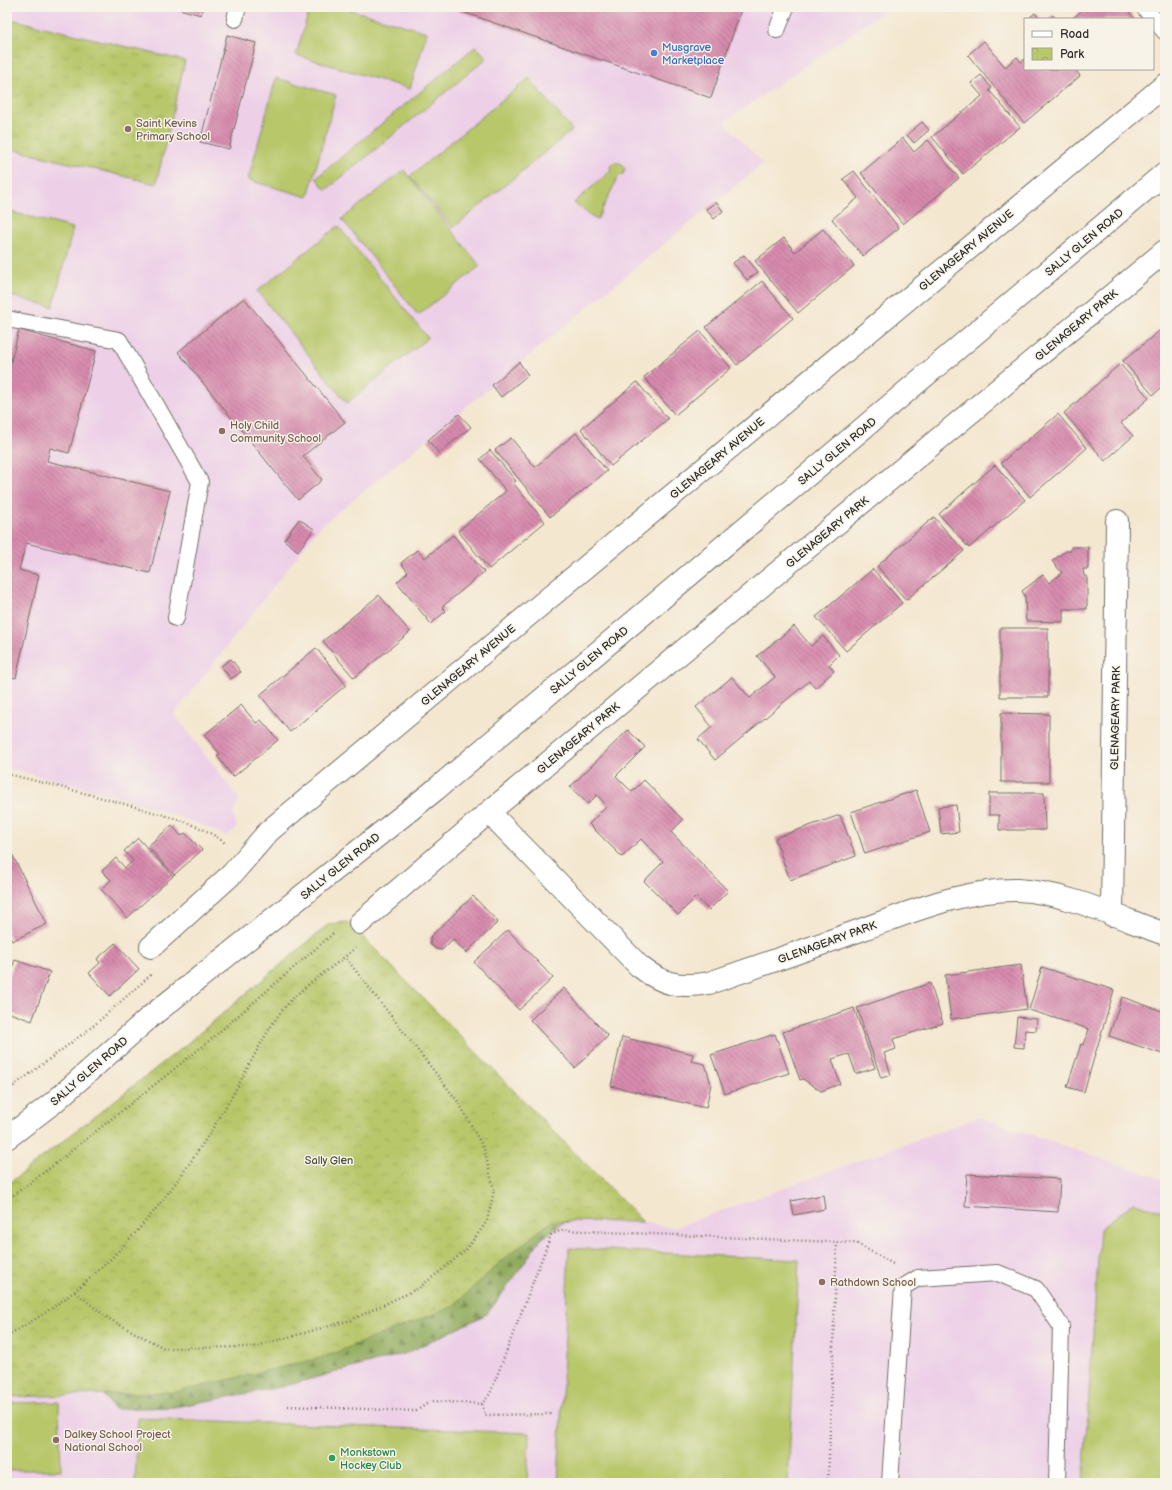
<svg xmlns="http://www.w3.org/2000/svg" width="1172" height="1490" font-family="'Balsamiq Sans',sans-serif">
<defs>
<pattern id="grass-tufts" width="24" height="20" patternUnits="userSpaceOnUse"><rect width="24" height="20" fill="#b8c76a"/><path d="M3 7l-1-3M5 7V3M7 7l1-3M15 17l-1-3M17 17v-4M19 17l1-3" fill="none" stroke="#9eab5c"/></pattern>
<pattern id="forest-firs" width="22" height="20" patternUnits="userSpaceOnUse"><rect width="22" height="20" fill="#92ac5e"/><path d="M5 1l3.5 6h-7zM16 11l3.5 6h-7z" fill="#778c4e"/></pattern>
<pattern id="park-crowns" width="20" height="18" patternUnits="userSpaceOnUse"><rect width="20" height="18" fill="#b8c76a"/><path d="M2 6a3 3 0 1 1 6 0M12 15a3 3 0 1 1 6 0" fill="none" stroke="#9eab5c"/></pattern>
<pattern id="building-back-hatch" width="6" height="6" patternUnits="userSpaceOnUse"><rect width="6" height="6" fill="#d78aad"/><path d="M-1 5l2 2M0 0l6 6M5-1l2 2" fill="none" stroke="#af718d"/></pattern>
</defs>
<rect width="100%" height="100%" fill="#f7f3e8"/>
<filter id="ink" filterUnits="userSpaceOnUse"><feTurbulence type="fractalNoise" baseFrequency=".025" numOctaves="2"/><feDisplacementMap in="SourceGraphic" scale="8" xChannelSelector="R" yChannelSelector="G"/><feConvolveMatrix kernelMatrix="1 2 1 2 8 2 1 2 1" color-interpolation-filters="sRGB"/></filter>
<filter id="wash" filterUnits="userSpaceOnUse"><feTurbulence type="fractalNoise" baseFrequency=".012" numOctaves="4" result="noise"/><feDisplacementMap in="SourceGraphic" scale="16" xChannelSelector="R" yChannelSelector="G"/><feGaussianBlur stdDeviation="0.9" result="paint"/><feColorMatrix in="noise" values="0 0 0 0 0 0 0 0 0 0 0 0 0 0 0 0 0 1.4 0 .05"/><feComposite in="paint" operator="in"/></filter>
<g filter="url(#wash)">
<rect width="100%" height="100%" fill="#f4e7d0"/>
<path fill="#edd0e8" d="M 7,7 L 890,7 L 724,122 L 763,163 L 320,527 L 174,714 L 240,800 L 235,808 L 233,814 L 237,828 L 226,836 L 199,824 L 121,797 L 7,768 Z
M 1132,7 L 1165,7 L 1165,47 L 1153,32 L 1153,19 L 1142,19 Z
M 979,1117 L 1165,1180 L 1165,1483 L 7,1483 L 7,1397 L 177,1392 L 552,1221 L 643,1222 L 674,1228 Z"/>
<path fill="url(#grass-tufts)" stroke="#72794a" d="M 7,18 L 185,61 L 156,184 L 7,148 Z"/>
<path fill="url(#forest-firs)" stroke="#5e6c44" d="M 514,1215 L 590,1217 L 563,1223 L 540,1240 L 516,1275 L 487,1314 L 407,1353 L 281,1387 L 174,1407 L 114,1409 L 104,1395 Z"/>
<path fill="url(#park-crowns)" stroke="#72794a" d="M 348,922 L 643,1222 L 552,1221 L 506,1257 L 452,1307 L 324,1357 L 177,1392 L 7,1397 L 7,1185 L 183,1047 L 329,924 Z"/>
<path fill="#b8c76a" stroke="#72794a" d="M 310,7 L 341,7 L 427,32 L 410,89 L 296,55 Z
M 476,46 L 487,58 L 326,190 L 316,178 Z
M 276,78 L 336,95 L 308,197 L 248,180 Z
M 529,78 L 572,130 L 453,228 L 410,176 Z
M 616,162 L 622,164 L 625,169 L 623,174 L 618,177 L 597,220 L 574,203 L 610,171 L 611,165 Z
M 404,170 L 480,266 L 418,315 L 342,219 Z
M 7,211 L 73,228 L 53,307 L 7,295 Z
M 338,226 L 428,338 L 347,403 L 257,291 Z
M 1133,1203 L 1165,1211 L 1165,1483 L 1083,1483 L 1100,1229 Z
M 569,1248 L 799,1260 L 788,1483 L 558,1483 Z
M 59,1402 L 61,1470 L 7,1470 L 7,1403 Z
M 138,1418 L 529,1433 L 527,1483 L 135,1483 Z"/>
<g id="blocks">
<path fill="url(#building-back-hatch)" d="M 172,7 L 203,7 L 201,15 Z
M 454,7 L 742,7 L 711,98 L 454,9 Z
M 1077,7 L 1125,7 L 1135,19 L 1072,19 L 1081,11 Z
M 1035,13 L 1040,19 L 1028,19 Z
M 1053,15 L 1056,19 L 1048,19 Z
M 227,35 L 256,43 L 229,149 L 200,142 Z
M 984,41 L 1005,67 L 1017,57 L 1021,62 L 1025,59 L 1025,69 L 1075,69 L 1080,76 L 1024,123 L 968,55 Z
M 981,75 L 992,88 L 989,90 L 1020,127 L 963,174 L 932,137 L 982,96 L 971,83 Z
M 922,122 L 929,130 L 914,143 L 907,135 Z
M 903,138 L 914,152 L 928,140 L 959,178 L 903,224 L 861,173 Z
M 854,171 L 899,228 L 863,256 L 832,219 L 858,198 L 843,179 Z
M 716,202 L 723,211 L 714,219 L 706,209 Z
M 823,229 L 854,266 L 798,313 L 755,261 L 784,238 L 795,252 Z
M 744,255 L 758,272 L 747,280 L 733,263 Z
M 762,281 L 793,318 L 737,365 L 706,327 Z
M 244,298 L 345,422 L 303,456 L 322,480 L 298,500 L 178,352 Z
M 1165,326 L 1165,385 L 1153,395 L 1123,361 Z
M 19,330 L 96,351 L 69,453 L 50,448 L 47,461 L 170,491 L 150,573 L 26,543 L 19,570 L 39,575 L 16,678 L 7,676 L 7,377 Z
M 700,331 L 731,368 L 675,415 L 644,377 Z
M 519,362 L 528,375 L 501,397 L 492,385 Z
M 1120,364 L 1149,398 L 1121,423 L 1133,436 L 1105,461 L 1064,413 Z
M 637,382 L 668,419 L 611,466 L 581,429 Z
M 459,414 L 471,427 L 439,453 L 428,440 Z
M 1058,414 L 1087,448 L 1030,497 L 1001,463 Z
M 576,433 L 607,471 L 550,517 L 495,450 L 511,438 L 535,467 Z
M 490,450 L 516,481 L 513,483 L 545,522 L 489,569 L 458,531 L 506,491 L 480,459 Z
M 995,465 L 1025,500 L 969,548 L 939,514 Z
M 934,517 L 964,551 L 906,600 L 877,566 Z
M 299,519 L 314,529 L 298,551 L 284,540 Z
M 453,535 L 484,572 L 442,607 L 446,611 L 431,624 L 397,582 L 408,572 L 401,563 L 417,550 L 425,558 Z
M 1071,547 L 1088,547 L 1088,569 L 1083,569 L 1084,576 L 1087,576 L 1087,609 L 1063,609 L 1063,622 L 1026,621 L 1025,596 L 1022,591 L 1043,575 L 1049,583 L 1062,573 L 1052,561 L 1066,551 L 1071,551 Z
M 873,569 L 902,603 L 846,651 L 816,617 Z
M 379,595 L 410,632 L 354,678 L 323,641 Z
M 794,626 L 811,646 L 823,636 L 839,655 L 829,665 L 834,671 L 815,688 L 809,681 L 715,760 L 698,739 L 712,727 L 696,707 L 732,677 L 750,698 L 775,677 L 757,656 Z
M 1000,628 L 1048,628 L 1048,697 L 1000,697 Z
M 316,648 L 346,685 L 290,732 L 260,695 Z
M 231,659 L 241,672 L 231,679 L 221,666 Z
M 241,705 L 256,723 L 261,720 L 278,740 L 233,777 L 217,756 L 220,754 L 204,735 Z
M 1001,713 L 1049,714 L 1049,782 L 1001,782 Z
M 628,730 L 645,747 L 616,776 L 632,792 L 644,780 L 683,820 L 671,832 L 728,891 L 709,910 L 696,897 L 678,915 L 644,881 L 663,862 L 641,839 L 622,857 L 589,824 L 607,806 L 597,795 L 588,804 L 570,787 Z
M 916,790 L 930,832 L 865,854 L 851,812 Z
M 989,793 L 1044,793 L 1045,830 L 999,830 L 999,815 L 989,815 Z
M 956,805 L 959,832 L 941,834 L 938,807 Z
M 840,815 L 856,856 L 790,880 L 775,838 Z
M 172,825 L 181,836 L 185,833 L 202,850 L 174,875 L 148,846 Z
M 138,838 L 173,876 L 127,918 L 101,889 L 111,880 L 102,871 L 116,858 L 125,868 L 133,861 L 124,851 Z
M 10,850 L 47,924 L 12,941 L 7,932 L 7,852 Z
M 473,896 L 498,922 L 466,953 L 453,939 L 442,950 L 436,949 L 430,944 L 430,937 Z
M 508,930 L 553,978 L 519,1010 L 474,962 Z
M 115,943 L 139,969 L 110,996 L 89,973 L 100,963 L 97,959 Z
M 15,960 L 50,972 L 32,1021 L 7,1012 L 7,982 Z
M 1021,965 L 1027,1009 L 951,1019 L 945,975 Z
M 1042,967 L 1114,990 L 1084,1092 L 1067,1087 L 1081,1044 L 1084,1045 L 1089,1029 L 1029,1010 Z
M 930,983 L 943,1023 L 893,1039 L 896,1049 L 884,1053 L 891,1075 L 881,1078 L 857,1008 Z
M 564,988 L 608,1036 L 575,1068 L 530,1020 Z
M 1122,997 L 1165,1012 L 1165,1055 L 1109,1036 Z
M 854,1008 L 875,1068 L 856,1074 L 849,1054 L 832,1059 L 840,1084 L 821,1091 L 803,1079 L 800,1080 L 783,1032 Z
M 1017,1017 L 1037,1019 L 1036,1031 L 1025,1030 L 1024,1048 L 1014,1047 Z
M 775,1034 L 789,1073 L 725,1094 L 711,1055 Z
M 622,1037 L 693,1054 L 691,1061 L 705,1064 L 711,1084 L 706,1108 L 611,1086 Z
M 967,1174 L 1060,1179 L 1058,1212 L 965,1206 Z
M 823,1195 L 825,1209 L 794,1215 L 791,1201 Z"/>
</g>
</g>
<g filter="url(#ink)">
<use href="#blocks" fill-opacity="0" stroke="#716d65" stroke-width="1"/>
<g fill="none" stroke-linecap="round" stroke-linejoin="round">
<g stroke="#716d65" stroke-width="18">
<path id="lane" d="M 1144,7 L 1165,32
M 235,19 L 238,7
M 777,30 L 786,7
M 7,319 L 119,340 L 200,482 L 176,618
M 890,1483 L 903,1287 L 918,1278 L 998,1273 L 1036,1289 L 1061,1326 L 1057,1483"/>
</g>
<g stroke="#716d65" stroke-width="24">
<path id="street" d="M 489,812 L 639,966 C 663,985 679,988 709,983 C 762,965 814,947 866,928 C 914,911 965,889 1018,890 C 1065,892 1120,918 1165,934
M 1112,915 L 1117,521
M 360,923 L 489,812 L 1165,251
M 151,947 L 232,874 L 269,831 L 1165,85"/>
</g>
<g stroke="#716d65" stroke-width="24">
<path id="secondary" d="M 7,1138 L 54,1102 L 150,1017 L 435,790 L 1165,173"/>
</g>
<path stroke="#716d65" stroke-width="2.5" stroke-dasharray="1 3" stroke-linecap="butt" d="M 7,774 C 54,785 100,797 146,810 C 173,818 203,825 225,843
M 7,1091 L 92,1027 L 153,973
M 7,1200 L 50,1168 L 203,1046 L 335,932
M 75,1292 L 109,1319 L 164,1348 L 253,1347 L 351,1320 L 419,1288 L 466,1250 L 487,1221 L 494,1190 L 484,1149 L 459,1103 L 345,957
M 7,1335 C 104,1286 174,1194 228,1103 C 245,1075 259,1043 278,1016 C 297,988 330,971 355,948
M 482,1404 L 485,1415 L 552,1414
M 288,1406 L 416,1411 L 431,1401 L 482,1404 L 490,1394 L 551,1235 L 562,1230 L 856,1243 L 895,1265
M 828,1483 L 837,1242"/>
<use href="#lane" stroke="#fff" stroke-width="16"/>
<use href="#street" stroke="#fff" stroke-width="22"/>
<use href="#secondary" stroke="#fff" stroke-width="22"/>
</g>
</g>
<circle fill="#3f7fe0" stroke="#f7f3e8" stroke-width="1.5" cx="654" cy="53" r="4"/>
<g fill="#8d6e63" stroke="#f7f3e8" stroke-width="1.5">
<circle cx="128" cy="129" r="4"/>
<circle cx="222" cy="431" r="4"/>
<circle cx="822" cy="1282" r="4"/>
<circle cx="56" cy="1440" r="4"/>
</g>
<circle fill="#2e9e5b" stroke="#f7f3e8" stroke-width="1.5" cx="332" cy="1458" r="4"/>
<g text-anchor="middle" stroke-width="3" stroke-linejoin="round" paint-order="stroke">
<g font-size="11" fill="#366cbe" stroke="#f7f3e8" text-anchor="start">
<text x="662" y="51">Musgrave<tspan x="662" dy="13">Marketplace</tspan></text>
</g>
<g font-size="11" fill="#785e54" stroke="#f7f3e8" text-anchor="start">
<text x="136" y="127">Saint Kevins<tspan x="136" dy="13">Primary School</tspan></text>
<text x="230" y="429">Holy Child<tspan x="230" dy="13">Community School</tspan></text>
<text x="830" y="1286">Rathdown School</text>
<text x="64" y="1438">Dalkey School Project<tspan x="64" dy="13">National School</tspan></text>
</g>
<g font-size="11" fill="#2b2b2b" stroke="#f7f3e8">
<text transform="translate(1084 242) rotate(-40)" y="4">SALLY GLEN ROAD</text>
<text transform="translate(966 250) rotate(-40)" y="4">GLENAGEARY AVENUE</text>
<text transform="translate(1076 325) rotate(-40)" y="4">GLENAGEARY PARK</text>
<text transform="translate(837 451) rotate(-40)" y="4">SALLY GLEN ROAD</text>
<text transform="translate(717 458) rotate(-40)" y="4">GLENAGEARY AVENUE</text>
<text transform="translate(827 532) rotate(-40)" y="4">GLENAGEARY PARK</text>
<text transform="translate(589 660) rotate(-40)" y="4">SALLY GLEN ROAD</text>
<text transform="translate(468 665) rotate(-40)" y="4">GLENAGEARY AVENUE</text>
<text transform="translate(1115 718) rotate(-89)" y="4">GLENAGEARY PARK</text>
<text transform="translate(578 738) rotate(-40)" y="4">GLENAGEARY PARK</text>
<text transform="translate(340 866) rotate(-39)" y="4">SALLY GLEN ROAD</text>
<text transform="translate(827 942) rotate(-20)" y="4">GLENAGEARY PARK</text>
<text transform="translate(89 1071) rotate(-41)" y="4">SALLY GLEN ROAD</text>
</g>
<g font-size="11" fill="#4e523b" stroke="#f7f3e8">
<text x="329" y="1164">Sally Glen</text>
</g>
<g font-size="11" fill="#27864d" stroke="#f7f3e8" text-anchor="start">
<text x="340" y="1456">Monkstown<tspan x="340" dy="13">Hockey Club</tspan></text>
</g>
</g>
<rect width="1172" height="1490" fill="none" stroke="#f7f3e8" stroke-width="24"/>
<rect x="1024" y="18" width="130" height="52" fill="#f7f3e8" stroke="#a5a39c"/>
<rect x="1032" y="31" width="20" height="6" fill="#ffffff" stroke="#a5a39c"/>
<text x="1060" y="38" font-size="12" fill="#2b2b2b">Road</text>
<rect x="1032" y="48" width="20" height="12" fill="url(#park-crowns)" stroke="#a5a39c"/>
<text x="1060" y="58" font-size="12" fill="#2b2b2b">Park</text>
</svg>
